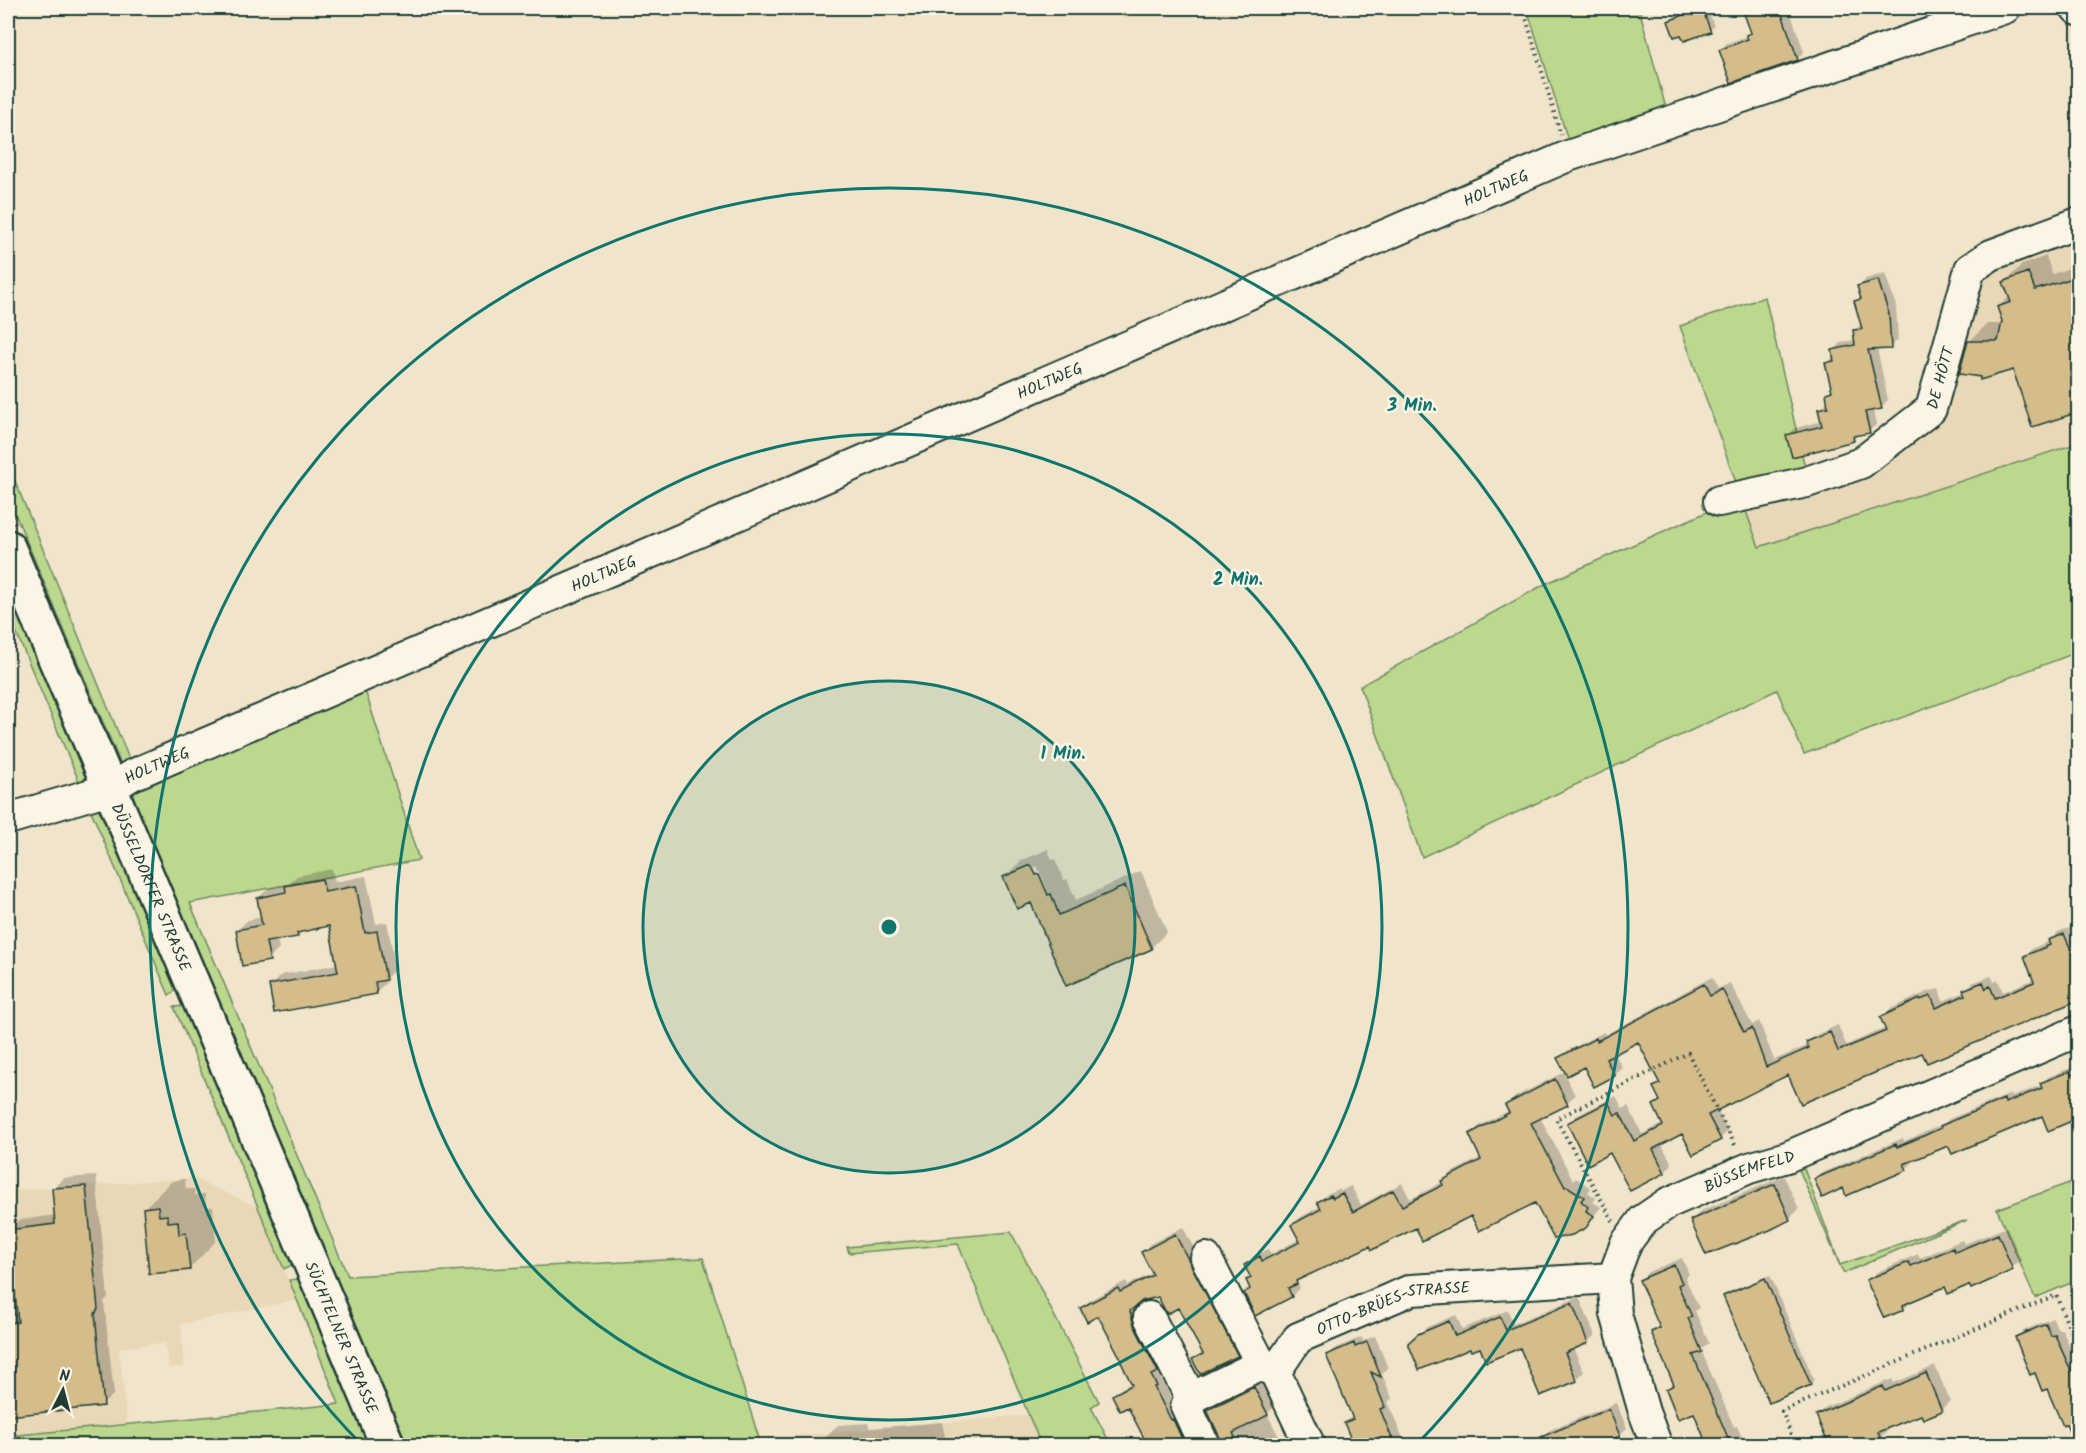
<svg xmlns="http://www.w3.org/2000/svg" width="2086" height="1453" font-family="Kalam,sans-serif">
<rect width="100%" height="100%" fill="#f0e4ca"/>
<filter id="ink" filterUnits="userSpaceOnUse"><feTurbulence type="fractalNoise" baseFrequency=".0167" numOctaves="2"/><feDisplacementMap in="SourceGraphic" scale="12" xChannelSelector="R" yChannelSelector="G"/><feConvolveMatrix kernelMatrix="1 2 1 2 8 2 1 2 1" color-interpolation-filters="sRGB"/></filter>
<g filter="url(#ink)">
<path fill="#e8d8b7" d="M 2078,233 L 2078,443 L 1758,547 L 1743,503 L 1931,418 L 1986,267 Z
M 193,1178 L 258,1207 L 296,1300 L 181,1324 L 184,1366 L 169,1368 L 165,1343 L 119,1348 L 127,1424 L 8,1436 L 8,1191 Z
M 1029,1415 L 1041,1445 L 761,1446 L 759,1439 Z"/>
<path fill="#bcd78e" stroke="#6e8a61" stroke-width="1.5" d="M 1527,8 L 1639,8 L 1667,112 L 1570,147 Z
M 1765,297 L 1807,476 L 1739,491 L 1680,326 Z
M 2078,443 L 2078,652 L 1804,754 L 1777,690 L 1422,857 L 1360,686 L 1545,584 L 1709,511 L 1743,503 L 1759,547 Z
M 8,464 L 132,766 L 122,767 L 8,497 Z
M 8,580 L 91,779 L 83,791 L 8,613 Z
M 363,684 L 419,860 L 190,903 L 348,1276 L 703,1258 L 761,1445 L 399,1445 L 131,808 L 134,794 L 140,784 Z
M 89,806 L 103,806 L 179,988 L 169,995 Z
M 187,1006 L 296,1263 L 284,1269 L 174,1007 Z
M 1803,1166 L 1840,1265 L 1967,1220 L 1844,1273 L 1840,1266 L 1798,1167 Z
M 2069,1183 L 2078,1208 L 2078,1280 L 2035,1298 L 1997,1209 Z
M 1011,1232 L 1099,1402 L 1091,1407 L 1111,1445 L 1041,1445 L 958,1244 L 849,1253 L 847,1247 Z
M 297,1279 L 303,1279 L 373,1446 L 8,1446 L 8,1436 L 339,1404 L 289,1280 Z"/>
<path fill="#0003" fill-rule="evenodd" d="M 1699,8 L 1707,8 L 1714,26 L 1710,30 L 1670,21 L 1674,17 Z
M 1743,8 L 1789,8 L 1804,52 L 1797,59 L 1721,50 L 1727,43 L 1748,36 L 1752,31 Z
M 1932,8 L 1948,8 L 1933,13 Z
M 2046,256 L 2052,274 L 2078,265 L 2078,411 L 2014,368 L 1969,342 L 1987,324 L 2003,324 L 1998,307 L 2010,296 L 2005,282 L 2022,265 Z
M 1885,273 L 1896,306 L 1898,340 L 1890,347 L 1877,348 L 1888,400 L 1881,407 L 1873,409 L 1877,424 L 1869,431 L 1860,433 L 1853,440 L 1788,436 L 1795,428 L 1823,421 L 1820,410 L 1827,402 L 1827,393 L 1833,388 L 1827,364 L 1834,356 L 1833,351 L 1841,343 L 1856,340 L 1855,331 L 1862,323 L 1856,302 L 1862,296 L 1859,287 L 1866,279 Z
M 1048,849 L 1052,860 L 1055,859 L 1064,880 L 1067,879 L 1076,900 L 1141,871 L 1167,932 L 1151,948 L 1067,984 L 1032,901 L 1005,877 L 1021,861 ZM 1037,866 L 1047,889 L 1043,889 L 1034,868 Z
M 332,869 L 335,882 L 366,876 L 376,924 L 387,922 L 396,968 L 386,978 L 387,982 L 376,992 L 270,986 L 281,975 L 338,964 L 331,924 L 303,930 L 298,936 L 277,939 L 279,949 L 269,959 L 237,930 L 248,920 L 262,917 L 258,898 L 269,888 L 289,884 L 297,876 Z
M 2072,927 L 2078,943 L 2078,999 L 1923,1051 L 1789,1073 L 1717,1110 L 1728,1131 L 1720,1139 L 1683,1132 L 1661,1143 L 1672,1164 L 1665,1172 L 1631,1189 L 1610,1151 L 1569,1124 L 1576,1116 L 1616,1096 L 1623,1109 L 1628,1106 L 1642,1134 L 1664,1123 L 1655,1105 L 1661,1099 L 1655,1087 L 1660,1082 L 1639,1040 L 1614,1053 L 1622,1067 L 1614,1075 L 1595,1085 L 1584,1065 L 1565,1075 L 1575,1095 L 1567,1103 L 1540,1117 L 1573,1180 L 1576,1178 L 1591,1188 L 1588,1192 L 1596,1198 L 1593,1202 L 1601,1207 L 1585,1227 L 1536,1201 L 1416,1226 L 1371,1244 L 1301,1277 L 1297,1282 L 1300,1287 L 1292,1296 L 1256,1314 L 1245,1293 L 1251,1287 L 1248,1281 L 1252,1277 L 1246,1265 L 1254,1256 L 1268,1249 L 1271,1254 L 1300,1239 L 1293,1225 L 1301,1217 L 1321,1206 L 1319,1203 L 1327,1194 L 1340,1188 L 1341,1191 L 1351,1186 L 1361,1205 L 1402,1183 L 1410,1199 L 1443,1182 L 1451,1173 L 1482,1157 L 1470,1135 L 1479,1126 L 1510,1110 L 1507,1105 L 1515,1097 L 1566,1071 L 1559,1058 L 1567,1051 L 1604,1032 L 1605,1035 L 1712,977 L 1718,989 L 1730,983 L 1752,1025 L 1759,1021 L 1774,1060 L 1809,1045 L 1808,1042 L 1816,1035 L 1838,1025 L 1846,1045 L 1886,1028 L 1882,1017 L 1890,1009 L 1927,992 L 1939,989 L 1943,1001 L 1965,992 L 1972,983 L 1991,976 L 1994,982 L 1998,980 L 2003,992 L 2034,979 L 2025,956 L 2033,948 L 2050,941 L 2058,932 Z
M 2078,1065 L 2078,1117 L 2043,1114 L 1949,1144 L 1912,1160 L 1913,1162 L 1906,1169 L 1844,1186 L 1816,1180 L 1822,1173 L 1903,1138 L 1904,1141 L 1930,1130 L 1944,1124 L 1949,1119 L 2011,1094 L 2012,1097 L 2042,1085 L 2048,1077 Z
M 96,1176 L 108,1297 L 104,1302 L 114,1394 L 103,1404 L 8,1414 L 8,1314 L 18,1313 L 8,1230 L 19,1220 L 56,1215 L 53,1188 L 64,1178 Z
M 1784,1176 L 1799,1209 L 1790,1218 L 1769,1229 L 1692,1220 L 1701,1211 Z
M 185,1179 L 186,1189 L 194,1189 L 195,1195 L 205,1194 L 206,1207 L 213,1207 L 216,1241 L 189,1269 L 144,1208 L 172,1181 Z
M 2078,1183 L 2078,1203 L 2073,1189 Z
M 1183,1227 L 1244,1347 L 1237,1355 L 1194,1359 L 1203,1351 L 1179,1306 L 1159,1295 L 1137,1303 L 1164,1377 L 1161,1379 L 1197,1446 L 1163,1446 L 1129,1405 L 1114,1395 L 1122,1388 L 1133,1382 L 1099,1314 L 1082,1308 L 1090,1300 L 1126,1281 L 1128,1285 L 1153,1273 L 1143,1252 L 1150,1244 Z
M 2007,1227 L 2021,1260 L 2012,1268 L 1970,1283 L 1946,1285 L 1913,1300 L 1904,1309 L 1868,1280 L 1877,1272 L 1918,1254 L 1920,1258 L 1962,1240 L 1964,1244 Z
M 1682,1258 L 1689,1274 L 1685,1278 L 1699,1308 L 1695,1311 L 1709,1343 L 1701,1350 L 1734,1427 L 1737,1426 L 1746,1446 L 1696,1446 L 1706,1439 L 1695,1411 L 1667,1389 L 1674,1382 L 1653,1332 L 1660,1325 L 1641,1280 L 1648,1272 Z
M 1770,1275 L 1814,1380 L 1810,1384 L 1725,1296 L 1729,1292 Z
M 1579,1297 L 1595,1335 L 1588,1342 L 1573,1348 L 1584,1372 L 1576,1380 L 1541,1394 L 1521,1346 L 1481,1346 L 1417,1336 L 1427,1327 L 1456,1315 L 1462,1329 L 1508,1310 L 1513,1324 Z
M 2053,1318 L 2058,1330 L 2062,1329 L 2078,1365 L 2078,1446 L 2048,1387 L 2036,1371 L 2016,1338 L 2023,1331 Z
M 1375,1336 L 1388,1368 L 1382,1374 L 1392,1398 L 1388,1402 L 1406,1446 L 1355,1446 L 1346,1423 L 1353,1415 L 1328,1355 L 1336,1348 L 1362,1337 L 1363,1341 Z
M 1935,1366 L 1950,1401 L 1941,1410 L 1921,1413 L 1887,1427 L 1888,1430 L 1880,1438 L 1856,1437 L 1818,1415 L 1826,1407 L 1892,1379 L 1894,1383 Z
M 1262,1380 L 1275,1406 L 1267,1414 L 1284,1446 L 1223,1446 L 1221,1437 L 1208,1410 L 1216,1402 Z
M 1616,1403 L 1627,1428 L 1619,1435 L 1594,1446 L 1533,1446 L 1549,1439 L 1544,1437 L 1550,1430 Z
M 942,1422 L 947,1446 L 820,1446 L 820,1443 L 838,1425 L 868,1423 L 870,1428 Z"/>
<path fill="#d4bc8b" stroke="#1f3d34" stroke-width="1.5" d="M 1702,8 L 1711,32 L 1684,41 L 1681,35 L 1674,37 L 1668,21 Z
M 1742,8 L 1780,8 L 1798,60 L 1731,83 L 1719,50 L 1748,39 L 1746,35 L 1751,33 Z
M 2028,272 L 2035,290 L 2079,276 L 2079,412 L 2032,427 L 2013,370 L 1980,380 L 1980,377 L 1959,374 L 1968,341 L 1998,341 L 2002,321 L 1997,307 L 2011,302 L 2003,282 Z
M 1878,280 L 1889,314 L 1891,349 L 1868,350 L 1882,409 L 1865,412 L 1870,433 L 1853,436 L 1854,441 L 1792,457 L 1786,435 L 1822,426 L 1818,409 L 1828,407 L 1826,393 L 1832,391 L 1825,363 L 1834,361 L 1832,350 L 1855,345 L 1853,330 L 1862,329 L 1854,301 L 1861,299 L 1857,286 Z
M 1031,865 L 1036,875 L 1039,874 L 1048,895 L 1051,894 L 1059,915 L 1125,886 L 1152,949 L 1066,986 L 1031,903 L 1017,909 L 1003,877 Z
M 322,879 L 325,892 L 356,886 L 365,933 L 377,931 L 386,980 L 375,982 L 377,994 L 274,1013 L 269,985 L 338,972 L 329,926 L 297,933 L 298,937 L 266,942 L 270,961 L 242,966 L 236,930 L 262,925 L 257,898 L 286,892 L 285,886 Z
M 2064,934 L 2079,968 L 2079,1000 L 1927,1063 L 1922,1053 L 1801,1104 L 1788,1075 L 1708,1115 L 1721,1140 L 1693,1155 L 1682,1134 L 1653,1149 L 1665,1173 L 1630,1191 L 1610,1153 L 1588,1165 L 1567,1123 L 1608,1102 L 1615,1115 L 1620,1113 L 1634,1141 L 1663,1126 L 1653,1105 L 1660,1101 L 1653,1087 L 1660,1084 L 1638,1042 L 1606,1059 L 1615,1076 L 1594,1087 L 1584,1067 L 1567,1076 L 1557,1058 L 1596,1038 L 1597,1041 L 1704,984 L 1710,996 L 1722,989 L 1744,1032 L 1752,1028 L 1766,1067 L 1809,1048 L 1806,1042 L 1830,1032 L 1838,1051 L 1886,1031 L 1880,1017 L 1920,999 L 1920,1000 L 1931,996 L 1936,1008 L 1965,995 L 1963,990 L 1983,982 L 1986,989 L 1990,986 L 1995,998 L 2034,982 L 2024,956 L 2050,945 L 2048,940 Z
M 2070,1071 L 2071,1075 L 2079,1072 L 2079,1118 L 2048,1131 L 2042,1116 L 1952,1154 L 1948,1146 L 1904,1164 L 1907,1170 L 1846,1196 L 1843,1188 L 1822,1198 L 1814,1179 L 1896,1144 L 1897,1147 L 1921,1137 L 1941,1128 L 1940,1126 L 2004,1099 L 2005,1103 L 2042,1088 L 2040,1083 Z
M 1555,1079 L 1568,1105 L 1531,1123 L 1565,1187 L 1567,1186 L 1584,1197 L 1581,1201 L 1588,1207 L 1586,1211 L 1594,1216 L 1586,1228 L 1572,1235 L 1554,1239 L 1535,1203 L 1479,1231 L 1471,1216 L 1422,1241 L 1416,1228 L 1372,1250 L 1370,1246 L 1296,1281 L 1297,1284 L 1288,1288 L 1292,1297 L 1255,1316 L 1244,1293 L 1250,1289 L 1246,1280 L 1251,1278 L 1244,1265 L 1260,1256 L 1262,1261 L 1300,1242 L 1291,1225 L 1321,1209 L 1317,1202 L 1331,1195 L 1333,1198 L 1342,1193 L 1353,1212 L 1393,1190 L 1402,1206 L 1443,1185 L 1441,1181 L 1481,1160 L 1469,1134 L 1509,1113 L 1505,1105 Z
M 1775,1184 L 1790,1220 L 1770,1230 L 1706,1255 L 1690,1220 Z
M 86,1186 L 98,1309 L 95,1314 L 104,1406 L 8,1416 L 8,1323 L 18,1322 L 8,1230 L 55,1224 L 52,1188 Z
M 158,1206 L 159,1216 L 167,1215 L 168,1222 L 178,1221 L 179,1234 L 186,1233 L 190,1270 L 149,1274 L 143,1208 Z
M 1175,1234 L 1238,1356 L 1200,1374 L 1192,1359 L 1203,1354 L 1178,1308 L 1167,1314 L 1158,1297 L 1142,1301 L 1130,1311 L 1134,1325 L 1158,1372 L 1151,1375 L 1157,1386 L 1154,1387 L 1171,1420 L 1173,1419 L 1185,1446 L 1148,1446 L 1128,1407 L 1120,1411 L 1112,1395 L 1132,1385 L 1120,1360 L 1121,1359 L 1098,1316 L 1087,1322 L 1080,1308 L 1118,1288 L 1120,1292 L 1153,1275 L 1141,1252 Z
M 1998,1234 L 2013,1270 L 1971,1289 L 1969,1285 L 1948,1294 L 1945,1287 L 1903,1305 L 1904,1310 L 1884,1318 L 1866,1280 L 1909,1262 L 1911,1266 L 1953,1248 L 1955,1252 Z
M 1674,1265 L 1682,1283 L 1678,1285 L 1692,1317 L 1688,1318 L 1702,1352 L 1693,1355 L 1731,1445 L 1707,1445 L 1694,1413 L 1678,1419 L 1666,1389 L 1674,1385 L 1651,1332 L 1660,1328 L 1639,1280 Z
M 1765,1278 L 1811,1385 L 1769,1403 L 1723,1296 Z
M 1572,1303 L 1588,1343 L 1565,1353 L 1577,1381 L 1540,1396 L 1520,1348 L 1486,1362 L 1480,1348 L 1471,1351 L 1470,1349 L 1419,1370 L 1408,1343 L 1418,1334 L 1449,1321 L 1455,1336 L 1500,1317 L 1506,1330 Z
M 2046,1324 L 2051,1336 L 2055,1335 L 2071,1371 L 2079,1369 L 2079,1446 L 2075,1446 L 2066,1424 L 2063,1426 L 2047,1389 L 2042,1391 L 2035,1373 L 2030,1375 L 2015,1337 Z
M 1367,1342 L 1381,1377 L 1371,1372 L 1385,1407 L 1380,1409 L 1395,1446 L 1354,1446 L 1344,1423 L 1353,1419 L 1326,1355 L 1354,1343 L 1355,1347 Z
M 1926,1373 L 1942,1411 L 1923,1419 L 1921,1415 L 1878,1432 L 1881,1440 L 1867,1446 L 1858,1446 L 1855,1439 L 1840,1446 L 1829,1446 L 1816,1415 L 1883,1386 L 1885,1391 Z
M 1254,1387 L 1268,1415 L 1233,1433 L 1239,1446 L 1221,1446 L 1220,1438 L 1207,1410 Z
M 1609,1409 L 1620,1436 L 1598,1446 L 1563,1446 L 1541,1437 Z"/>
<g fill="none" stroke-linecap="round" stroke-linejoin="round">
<g stroke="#1f3d34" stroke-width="34">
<g id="minor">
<path d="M 2076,8 L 2078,10"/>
<path id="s1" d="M 1719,501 L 1807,482 L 1861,463 L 1931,409 L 1970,269 L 1991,255 L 2078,223"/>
<path id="s2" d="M 8,819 L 109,789 L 132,775 L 615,568 L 1568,156 L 2005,8"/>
<path d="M 1206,1258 L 1262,1366"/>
<path d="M 1149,1317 L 1191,1398 L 1253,1368 L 1262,1366 L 1275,1372"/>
<path d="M 1191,1398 L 1186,1406 L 1204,1445"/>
<path id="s3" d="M 1310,1446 L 1275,1372 L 1298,1338 L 1411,1290 L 1613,1278"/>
<path id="s4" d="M 1657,1446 L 1644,1412 L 1616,1314 L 1613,1278 L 1626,1243 L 1643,1220 L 1668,1203 L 1749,1168 L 1787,1157 L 2078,1031"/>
</g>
</g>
<g stroke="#1f3d34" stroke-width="38">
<g id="major">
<path id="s5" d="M 8,547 L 388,1446"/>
</g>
</g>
<path stroke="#1f3d34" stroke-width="4" stroke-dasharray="1.5 4.5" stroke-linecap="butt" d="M 1523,8 L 1561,135
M 8,505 L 15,523
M 1613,1221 L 1556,1119 L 1688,1053 L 1736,1147
M 1795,1446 L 1782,1411 L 2056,1295 L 2078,1350"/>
<use href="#minor" stroke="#fcf5e5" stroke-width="30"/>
<use href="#major" stroke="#fcf5e5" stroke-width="33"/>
</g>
</g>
<circle cx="889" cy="927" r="246" fill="#0f766e" fill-opacity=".12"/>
<g fill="none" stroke="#0f766e" stroke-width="3">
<circle cx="889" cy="927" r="246"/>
<circle cx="889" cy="927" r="493"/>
<path d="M362 1445A739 739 0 1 1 1416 1445"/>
</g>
<g text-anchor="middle" stroke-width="5" stroke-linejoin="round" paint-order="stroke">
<g font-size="16" fill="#1f3d34" stroke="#fcf5e5">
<text dy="6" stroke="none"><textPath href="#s2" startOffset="1617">HOLTWEG</textPath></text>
<text dy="6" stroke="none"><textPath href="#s1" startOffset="268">DE HÖTT</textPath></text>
<text dy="6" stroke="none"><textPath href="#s2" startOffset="1131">HOLTWEG</textPath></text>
<text dy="6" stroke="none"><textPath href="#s2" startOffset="645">HOLTWEG</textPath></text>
<text dy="6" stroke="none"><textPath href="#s2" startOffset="159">HOLTWEG</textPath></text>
<text dy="6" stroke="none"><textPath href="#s5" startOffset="369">DÜSSELDORFER STRASSE</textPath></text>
<text dy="6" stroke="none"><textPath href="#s4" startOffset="358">BÜSSEMFELD</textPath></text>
<text dy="6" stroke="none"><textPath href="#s3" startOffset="224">OTTO-BRÜES-STRASSE</textPath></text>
<text dy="6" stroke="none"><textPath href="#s5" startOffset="858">SÜCHTELNER STRASSE</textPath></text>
</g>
</g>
<circle cx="889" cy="927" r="9" fill="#0f766e" stroke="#fcf5e5" stroke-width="3"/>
<g font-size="18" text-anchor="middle" font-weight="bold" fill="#0f766e" stroke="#fcf5e5" stroke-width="5" stroke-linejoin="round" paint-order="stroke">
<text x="1412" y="411">3 Min.</text>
<text x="1238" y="585">2 Min.</text>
<text x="1063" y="759">1 Min.</text>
</g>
<rect width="2086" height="1453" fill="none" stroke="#fcf5e5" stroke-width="30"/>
<rect x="15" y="15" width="2056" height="1423" fill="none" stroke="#1f3d34" stroke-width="2" filter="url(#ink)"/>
<g transform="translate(63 1390) rotate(6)" stroke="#fcf5e5" stroke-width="4.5" paint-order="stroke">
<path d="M0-4.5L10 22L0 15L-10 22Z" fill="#1f3d34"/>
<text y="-9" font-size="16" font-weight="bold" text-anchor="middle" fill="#1f3d34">N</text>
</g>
</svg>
